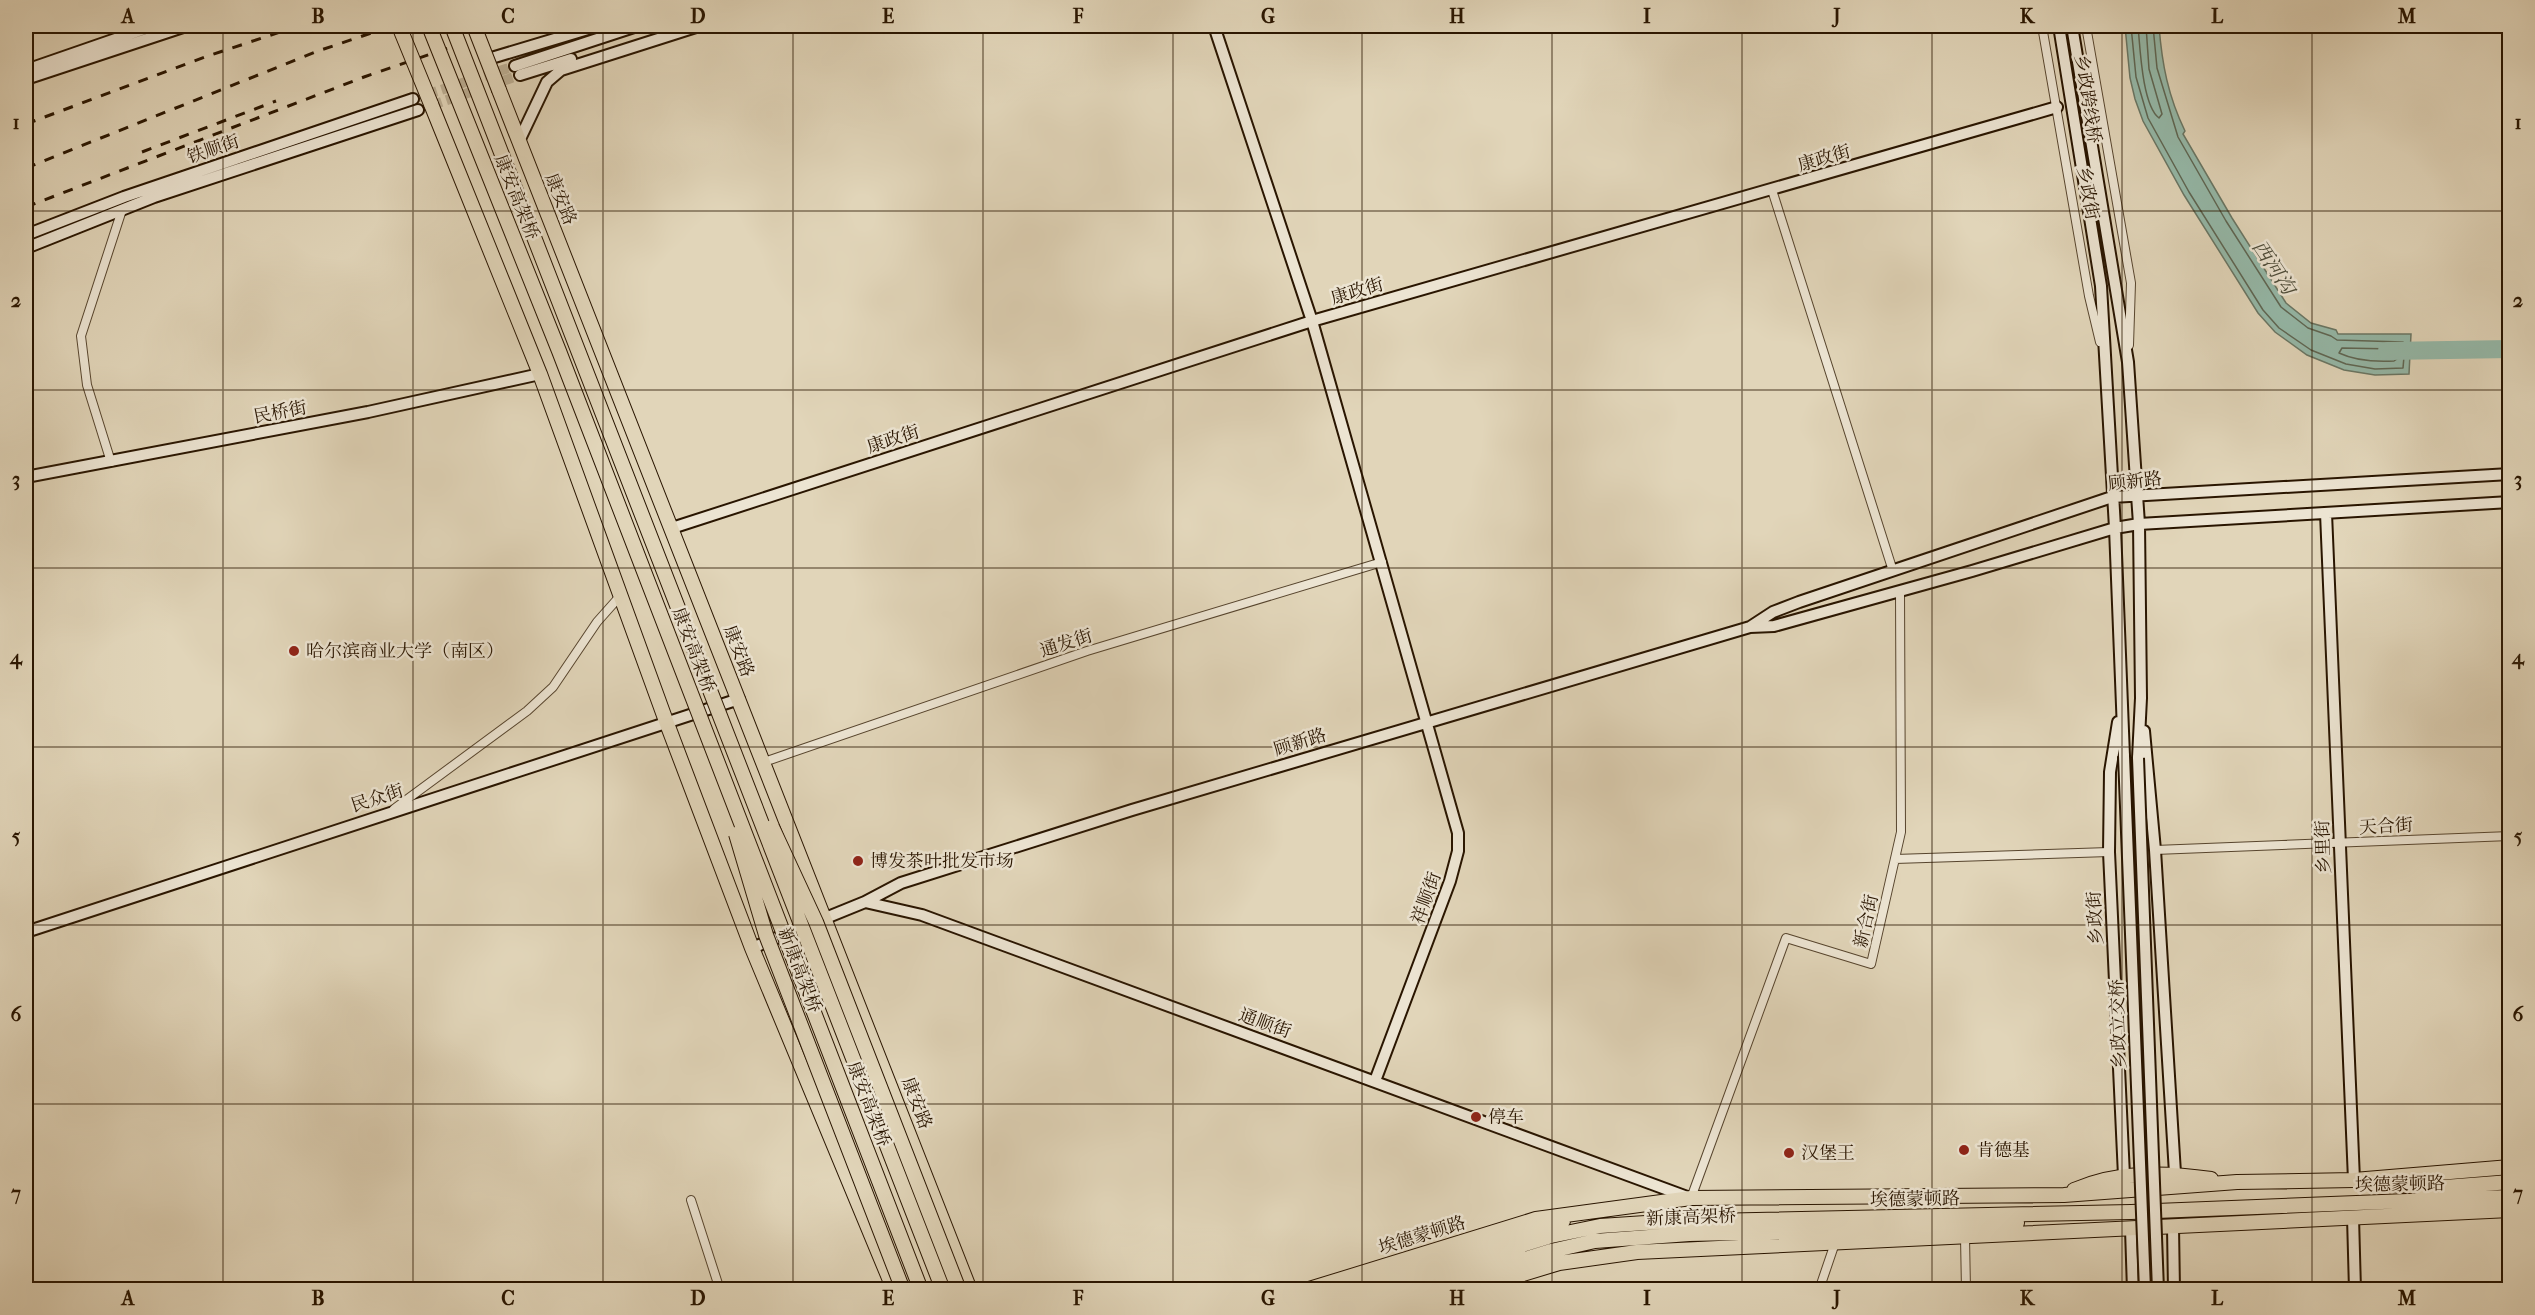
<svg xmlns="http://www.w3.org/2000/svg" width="2535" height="1315" font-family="'IM FELL French Canon','Noto Serif SC',serif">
<rect width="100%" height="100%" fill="#e1d5b9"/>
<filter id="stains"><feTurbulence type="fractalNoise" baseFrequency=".00333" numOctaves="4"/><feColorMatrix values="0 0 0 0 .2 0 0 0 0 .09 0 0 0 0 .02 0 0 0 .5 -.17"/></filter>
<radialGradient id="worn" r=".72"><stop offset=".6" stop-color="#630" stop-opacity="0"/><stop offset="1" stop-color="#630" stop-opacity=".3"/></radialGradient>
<path fill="#95b9a9" stroke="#6a7765" stroke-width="1.5" d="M 2125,26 L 2159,26 C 2162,64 2168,96 2185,131 L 2183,134 L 2232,218 L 2286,303 L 2311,323 L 2336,330 L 2338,334 L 2411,334 L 2409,374 L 2375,375 L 2344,370 L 2307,355 L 2275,332 L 2258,313 L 2184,195 L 2143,121 L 2135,99 L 2130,78 Z"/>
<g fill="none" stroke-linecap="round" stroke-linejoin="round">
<path stroke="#5f6754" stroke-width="1.5" d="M 2131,26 L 2136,77 L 2148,118 L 2189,192 L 2263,310 L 2279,328 L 2311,350 L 2346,364 L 2375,369 L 2403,368 L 2405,345 L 2403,342 L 2337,340 L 2331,336 L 2308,328 L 2281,307 L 2226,221 L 2178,137 L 2157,68 L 2153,26
M 2138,26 C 2140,46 2142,105 2159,118 L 2162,114 L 2149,69 L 2146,26
M 2342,348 L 2395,349 L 2397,359 L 2394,361 C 2376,362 2356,361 2339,353 Z"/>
<path stroke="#95b9a9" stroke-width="18" d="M 2387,351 L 2510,349"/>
<path stroke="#bcaf94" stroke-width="10" stroke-dasharray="10 5" stroke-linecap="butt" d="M 413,99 L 515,66
M 418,110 L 520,75"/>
<g stroke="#57452e" stroke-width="10">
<path id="street" d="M 2042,26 L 2089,296 L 2100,342
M 2086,26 L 2131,283 L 2129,345
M 1772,190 L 1893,571
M 111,462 L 87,385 L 81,336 L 122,210
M 764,762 L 1087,651 L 1382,562
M 394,809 L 527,711 L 553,687 L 597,622 L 621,595
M 2155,850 L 2510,836
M 1895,859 L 2109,852
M 1691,1198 L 1786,938 L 1871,964 L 1901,832 L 1900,591
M 691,1200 L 720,1290
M 1965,1237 L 1966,1290
M 1819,1290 L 1835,1243"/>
</g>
<g stroke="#291500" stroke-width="14">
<path id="secondary" d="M 1214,26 L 1312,321 L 1458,833 L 1458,851 L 1450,881 L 1375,1081
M 2059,26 L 2101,286 L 2115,528 L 2124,756
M 2072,26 L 2128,362 L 2139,524 L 2141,698 L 2138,758
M 488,59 L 598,26
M 515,66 L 637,26
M 26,70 L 153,26
M 520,75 L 571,59
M 26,79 L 186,26
M 519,141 L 547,82 L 561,70 L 699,26
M 26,235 L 124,197 L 413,99
M 26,248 L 154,197 L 418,110
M 26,477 L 368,412 L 540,374
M 2326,513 L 2354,1180
M 672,528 L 1312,321 L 2057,107
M 1750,627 L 1773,612 L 1799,602 L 2112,497 L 2510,474
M 2118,722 L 2110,772 L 2109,852 L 2124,1176
M 2144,731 L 2155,850 L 2175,1173
M 865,902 L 901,883 L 1132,810 L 1750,627 L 1774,626 L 1972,571 L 2115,528 L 2139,524 L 2510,502
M 26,932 L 739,699
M 752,948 L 865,902 L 922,915 L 1690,1198
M 2353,1217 L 2355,1290
M 2173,1227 L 2174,1290
M 2131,1229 L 2133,1290"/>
</g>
<g stroke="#291500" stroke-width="16">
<path id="highway" d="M 499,90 L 970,1290
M 431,104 L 540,374 L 666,721 L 752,948 L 894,1290
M 2389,1184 L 2432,1188 L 2510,1182
M 2074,1190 C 2118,1171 2165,1172 2211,1179
M 1306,1290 L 1536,1219 L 1691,1198 L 2064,1195 L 2237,1182 L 2354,1180 L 2510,1167
M 1344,1290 L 1563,1221
M 1380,1290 L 1551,1236 L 1600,1226 L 1661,1222 L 2131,1212 L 2510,1197
M 1423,1290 L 1551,1251 L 1595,1241 L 1689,1234 L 1966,1228 L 2017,1223
M 1471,1290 L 1559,1263 L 1637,1252 L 2510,1210"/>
</g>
<use href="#street" stroke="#ece4d2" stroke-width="8"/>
<use href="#secondary" stroke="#ece4d2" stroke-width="10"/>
<use href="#highway" stroke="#e1d5b9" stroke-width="14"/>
<path stroke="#291500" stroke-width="3" stroke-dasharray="10 10" stroke-linecap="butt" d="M 26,124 L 205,57 L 298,26
M 142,152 L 276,101
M 26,168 L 318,51 L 392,26
M 26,207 L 364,77 L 512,26"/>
<g stroke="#291500" stroke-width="14" stroke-linecap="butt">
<path id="secondary-bridge" d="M 2124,756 L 2145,1290
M 2138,758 L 2158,1290"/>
</g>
<g stroke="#291500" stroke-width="16" stroke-linecap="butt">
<path id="highway-bridge" d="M 399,26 L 431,104
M 429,26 L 559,351 L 921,1290
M 452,26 L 943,1290
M 474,26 L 499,90
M 772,827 L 816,922 L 959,1290
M 736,834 L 766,935 L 903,1290"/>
</g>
<use href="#secondary-bridge" stroke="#ece4d2" stroke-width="10"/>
<use href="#highway-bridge" stroke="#e1d5b9" stroke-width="14"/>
</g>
<path fill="none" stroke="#291500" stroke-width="1.5" stroke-opacity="0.55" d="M 223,26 L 223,1290M 413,26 L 413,1290M 603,26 L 603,1290M 793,26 L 793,1290M 983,26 L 983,1290M 1173,26 L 1173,1290M 1362,26 L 1362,1290M 1552,26 L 1552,1290M 1742,26 L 1742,1290M 1932,26 L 1932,1290M 2122,26 L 2122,1290M 2312,26 L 2312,1290M 26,211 L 2510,211M 26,390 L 2510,390M 26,568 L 2510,568M 26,747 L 2510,747M 26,925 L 2510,925M 26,1104 L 2510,1104"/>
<g fill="#8f2418" stroke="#ece4d2" stroke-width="2">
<circle cx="294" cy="651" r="6"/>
<circle cx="858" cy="861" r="6"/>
<circle cx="1476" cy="1117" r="6"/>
<circle cx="1964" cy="1150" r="6"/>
<circle cx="1789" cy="1153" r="6"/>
</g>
<g text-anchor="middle" stroke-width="5" stroke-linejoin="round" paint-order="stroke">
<g font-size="18" fill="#291500" stroke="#ece4d2">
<text transform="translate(2088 99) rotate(81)" y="6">乡政跨线桥</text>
<text transform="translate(213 149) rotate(-19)" y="6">铁顺街</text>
<text transform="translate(1824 158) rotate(-16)" y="6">康政街</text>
<text transform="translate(2088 193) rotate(80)" y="6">乡政街</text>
<text transform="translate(517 197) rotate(68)" y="6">康安高架桥</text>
<text transform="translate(561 199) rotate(68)" y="6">康安路</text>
<text transform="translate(1357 291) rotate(-16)" y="6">康政街</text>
<text transform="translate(280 412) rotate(-11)" y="6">民桥街</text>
<text transform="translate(893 439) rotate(-18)" y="6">康政街</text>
<text transform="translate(2135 481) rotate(-6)" y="6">顾新路</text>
<text transform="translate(1066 643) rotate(-18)" y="6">通发街</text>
<text transform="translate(694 650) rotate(69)" y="6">康安高架桥</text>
<text transform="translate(739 651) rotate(69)" y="6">康安路</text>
<text transform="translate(1300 742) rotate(-17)" y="6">顾新路</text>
<text transform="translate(377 798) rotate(-18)" y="6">民众街</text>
<text transform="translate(2386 826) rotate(-3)" y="6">天合街</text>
<text transform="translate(2323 847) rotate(-92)" y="6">乡里街</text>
<text transform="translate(1426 898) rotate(-70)" y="6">祥顺街</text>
<text transform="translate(2095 918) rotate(-93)" y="6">乡政街</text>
<text transform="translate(1866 921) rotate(-77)" y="6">新合街</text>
<text transform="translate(800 970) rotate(69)" y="6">新康高架桥</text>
<text transform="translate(1265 1023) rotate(20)" y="6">通顺街</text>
<text transform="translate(2118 1024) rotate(-92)" y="6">乡政立交桥</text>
<text transform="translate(917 1103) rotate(69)" y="6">康安路</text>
<text transform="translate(869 1104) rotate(69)" y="6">康安高架桥</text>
<text transform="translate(2400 1184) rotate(-1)" y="6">埃德蒙顿路</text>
<text transform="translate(1915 1199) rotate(-1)" y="6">埃德蒙顿路</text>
<text transform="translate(1691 1217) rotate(-2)" y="6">新康高架桥</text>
<text transform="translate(1422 1235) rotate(-17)" y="6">埃德蒙顿路</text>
</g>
<g font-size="18" fill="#291500" stroke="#ece4d2" text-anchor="start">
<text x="306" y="657">哈尔滨商业大学（南区）</text>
<text x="870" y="867">博发茶叶批发市场</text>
<text x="1488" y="1123">停车</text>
<text x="1976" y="1156">肯德基</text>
<text x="1801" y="1159">汉堡王</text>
</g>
<g font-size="20" font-style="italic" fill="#4f4e3b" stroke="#ece4d2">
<text transform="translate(2274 267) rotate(56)" y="7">西河沟</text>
</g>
</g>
<rect width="2535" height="1315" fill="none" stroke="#e1d5b9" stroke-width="66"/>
<rect x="33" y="33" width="2469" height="1249" fill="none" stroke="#291500" stroke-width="2"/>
<g font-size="20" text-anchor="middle" font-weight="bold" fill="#291500">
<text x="128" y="23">A</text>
<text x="318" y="23">B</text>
<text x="508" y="23">C</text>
<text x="698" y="23">D</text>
<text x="888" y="23">E</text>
<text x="1078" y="23">F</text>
<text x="1268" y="23">G</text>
<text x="1457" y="23">H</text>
<text x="1647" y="23">I</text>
<text x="1837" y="23">J</text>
<text x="2027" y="23">K</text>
<text x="2217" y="23">L</text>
<text x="2407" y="23">M</text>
<text x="16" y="129">1</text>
<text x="2518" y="129">1</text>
<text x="16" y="307">2</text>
<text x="2518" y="307">2</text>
<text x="16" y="486">3</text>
<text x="2518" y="486">3</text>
<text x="16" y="664">4</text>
<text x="2518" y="664">4</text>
<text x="16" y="843">5</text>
<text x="2518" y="843">5</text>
<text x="16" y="1021">6</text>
<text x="2518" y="1021">6</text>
<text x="16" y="1200">7</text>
<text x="2518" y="1200">7</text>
<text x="128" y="1305">A</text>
<text x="318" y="1305">B</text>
<text x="508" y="1305">C</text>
<text x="698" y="1305">D</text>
<text x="888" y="1305">E</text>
<text x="1078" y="1305">F</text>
<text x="1268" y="1305">G</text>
<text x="1457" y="1305">H</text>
<text x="1647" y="1305">I</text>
<text x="1837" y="1305">J</text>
<text x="2027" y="1305">K</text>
<text x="2217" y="1305">L</text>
<text x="2407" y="1305">M</text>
</g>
<rect width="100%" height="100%" filter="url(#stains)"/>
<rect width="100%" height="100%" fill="url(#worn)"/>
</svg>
